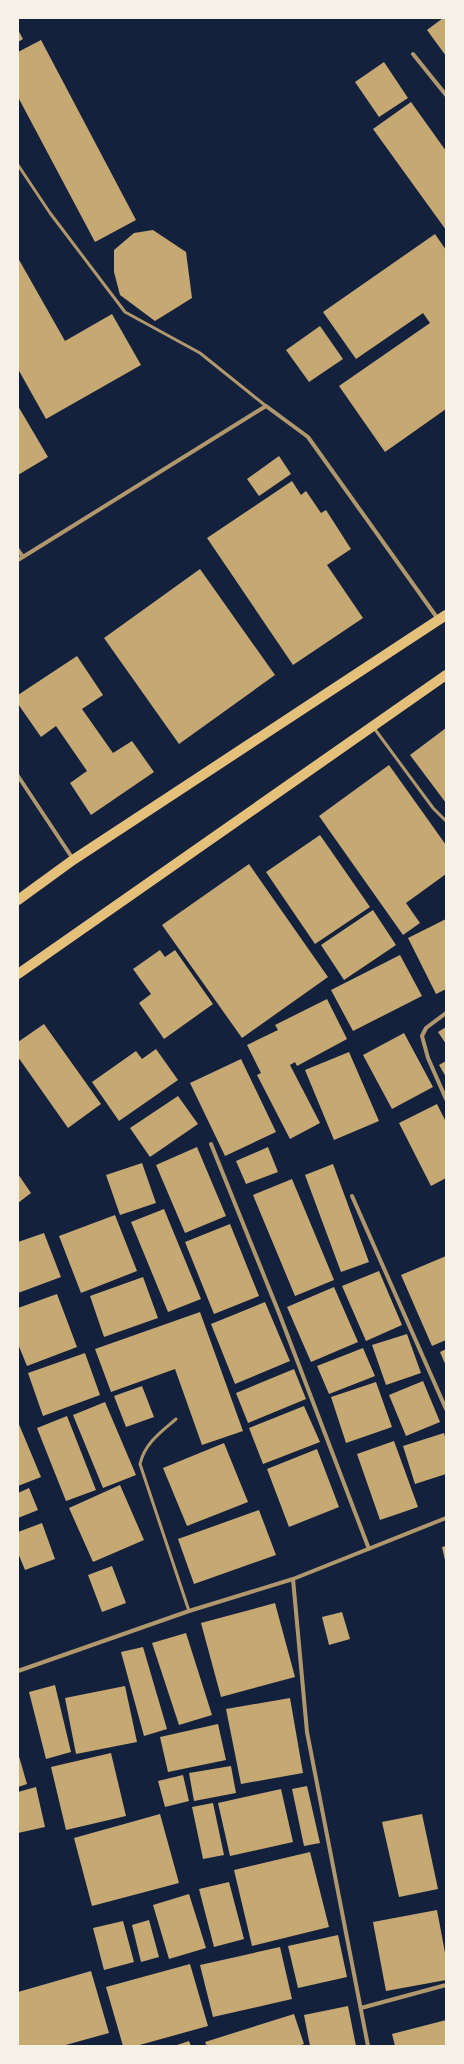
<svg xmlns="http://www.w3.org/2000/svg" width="464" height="2064" font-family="Merriweather,serif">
<rect width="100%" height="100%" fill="#14213d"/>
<path fill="#c6a872" d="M 443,18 L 446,18 L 446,56 L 427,30 Z
M 18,30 L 23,39 L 18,42 Z
M 41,40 L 136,220 L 95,242 L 18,97 L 18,52 Z
M 384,62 L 408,98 L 379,117 L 355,82 Z
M 411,102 L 446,151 L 446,230 L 373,129 Z
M 153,230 L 186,252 L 192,298 L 155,321 L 120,295 L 114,272 L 114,250 L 134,233 Z
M 435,234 L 446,250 L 446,409 L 385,452 L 339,386 L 430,323 L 423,313 L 356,359 L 323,312 Z
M 18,258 L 65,341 L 112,314 L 141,365 L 46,419 L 18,369 Z
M 320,326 L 343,359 L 309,382 L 286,350 Z
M 18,406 L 48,457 L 18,475 Z
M 279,456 L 291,474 L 259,496 L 247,479 Z
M 292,481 L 301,495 L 306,491 L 321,513 L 326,510 L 351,549 L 327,565 L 363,618 L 293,665 L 207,538 Z
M 200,569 L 275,675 L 179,744 L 104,638 Z
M 77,656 L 103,695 L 82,709 L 113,753 L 132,741 L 154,772 L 91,815 L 70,783 L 87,771 L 56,726 L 41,737 L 18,704 L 18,695 Z
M 446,728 L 446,803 L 410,755 Z
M 389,765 L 446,845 L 446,874 L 406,903 L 420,923 L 403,935 L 319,816 Z
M 320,835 L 370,907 L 315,944 L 266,872 Z
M 249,864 L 328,977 L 242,1038 L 162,925 Z
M 373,910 L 396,945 L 344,980 L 321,945 Z
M 446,919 L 446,989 L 436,994 L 408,938 Z
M 160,950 L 165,957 L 175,950 L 213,1004 L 164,1039 L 139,1003 L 151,994 L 133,969 Z
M 400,955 L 422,996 L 353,1031 L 331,990 Z
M 327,999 L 347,1039 L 297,1066 L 295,1062 L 290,1065 L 320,1123 L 290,1139 L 257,1075 L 261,1073 L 247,1045 L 278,1030 L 275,1025 Z
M 44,1024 L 101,1104 L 68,1128 L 18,1057 L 18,1042 Z
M 446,1027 L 446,1044 L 438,1032 Z
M 404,1033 L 433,1087 L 392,1109 L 363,1055 Z
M 156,1049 L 178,1080 L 119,1121 L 92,1082 L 136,1051 L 142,1059 Z
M 349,1052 L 379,1121 L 334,1140 L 305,1070 Z
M 241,1059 L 276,1132 L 225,1156 L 190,1083 Z
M 446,1061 L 446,1077 L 439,1065 Z
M 178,1096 L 198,1124 L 150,1157 L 130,1128 Z
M 437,1104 L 446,1122 L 446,1178 L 431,1186 L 399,1123 Z
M 197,1147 L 226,1216 L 185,1233 L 156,1165 Z
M 268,1147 L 278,1172 L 246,1184 L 236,1161 Z
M 142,1163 L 156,1203 L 120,1215 L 106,1175 Z
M 333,1164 L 369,1262 L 341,1272 L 305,1175 Z
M 18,1174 L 31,1193 L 18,1203 Z
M 292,1179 L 334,1280 L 295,1296 L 253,1195 Z
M 164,1209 L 201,1299 L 168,1312 L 131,1222 Z
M 115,1215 L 137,1271 L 81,1293 L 59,1236 Z
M 230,1224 L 259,1296 L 214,1314 L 185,1242 Z
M 44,1233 L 61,1277 L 18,1293 L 18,1242 Z
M 446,1256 L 446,1340 L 432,1346 L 401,1275 Z
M 379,1271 L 402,1325 L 366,1341 L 342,1286 Z
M 143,1277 L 158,1318 L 104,1337 L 90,1296 Z
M 334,1287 L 358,1342 L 311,1362 L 287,1307 Z
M 57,1294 L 77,1347 L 27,1366 L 18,1344 L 18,1308 Z
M 265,1302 L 290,1361 L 235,1384 L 211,1324 Z
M 200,1312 L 243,1431 L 202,1445 L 175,1369 L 111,1392 L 95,1349 Z
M 407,1334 L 421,1373 L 386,1385 L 372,1345 Z
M 363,1348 L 375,1376 L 329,1394 L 317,1366 Z
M 446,1349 L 446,1366 L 440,1352 Z
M 85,1353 L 100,1395 L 43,1416 L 28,1373 Z
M 294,1369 L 306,1399 L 248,1423 L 236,1393 Z
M 423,1381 L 440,1422 L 406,1436 L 389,1395 Z
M 376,1382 L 392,1427 L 346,1443 L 331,1397 Z
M 142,1386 L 154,1417 L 126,1427 L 114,1396 Z
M 105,1402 L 136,1475 L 103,1488 L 73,1415 Z
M 304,1406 L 320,1442 L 263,1464 L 249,1428 Z
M 67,1416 L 96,1490 L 66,1501 L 37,1428 Z
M 18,1422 L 41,1477 L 18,1486 Z
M 444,1433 L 446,1440 L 446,1474 L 415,1484 L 403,1446 Z
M 394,1441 L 418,1507 L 380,1520 L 357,1454 Z
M 224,1443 L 248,1502 L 187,1526 L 163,1468 Z
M 317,1449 L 339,1507 L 289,1527 L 267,1469 Z
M 120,1485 L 144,1540 L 93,1562 L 69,1508 Z
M 29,1488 L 38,1510 L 18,1518 L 18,1493 Z
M 259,1510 L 276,1555 L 194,1584 L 178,1539 Z
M 42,1523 L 55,1559 L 25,1570 L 18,1553 L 18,1532 Z
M 446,1546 L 446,1560 L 445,1560 L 442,1547 Z
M 112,1566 L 126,1603 L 102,1612 L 88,1575 Z
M 275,1603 L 295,1677 L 221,1697 L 201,1623 Z
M 342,1612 L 350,1639 L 329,1645 L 322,1617 Z
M 186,1633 L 212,1715 L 179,1725 L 152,1643 Z
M 143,1647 L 167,1729 L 144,1736 L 121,1652 Z
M 55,1685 L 71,1752 L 46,1759 L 29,1692 Z
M 125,1686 L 137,1742 L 76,1754 L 65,1698 Z
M 290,1698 L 303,1773 L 241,1784 L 226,1709 Z
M 218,1724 L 226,1760 L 168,1772 L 160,1737 Z
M 18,1753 L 27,1784 L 18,1787 Z
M 111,1753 L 126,1816 L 66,1830 L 51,1767 Z
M 231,1766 L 236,1793 L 194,1801 L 189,1773 Z
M 183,1775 L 189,1801 L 165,1807 L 158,1781 Z
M 307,1786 L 320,1843 L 304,1846 L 292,1789 Z
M 36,1787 L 45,1827 L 18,1833 L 18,1792 Z
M 281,1789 L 293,1842 L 230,1856 L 218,1803 Z
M 213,1803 L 224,1855 L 203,1859 L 192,1807 Z
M 160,1814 L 179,1883 L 92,1906 L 74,1838 Z
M 422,1814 L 438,1889 L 399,1897 L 382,1822 Z
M 310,1852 L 329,1927 L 252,1946 L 234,1870 Z
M 229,1882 L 244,1939 L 214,1947 L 199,1889 Z
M 189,1894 L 206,1948 L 169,1959 L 153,1905 Z
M 437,1910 L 446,1958 L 446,1980 L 386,1991 L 373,1922 Z
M 149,1920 L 159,1957 L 141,1962 L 132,1925 Z
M 123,1921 L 134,1962 L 104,1970 L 93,1928 Z
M 338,1935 L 347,1977 L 298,1988 L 288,1946 Z
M 280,1947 L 292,1999 L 213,2017 L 200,1965 Z
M 190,1964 L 208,2026 L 136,2046 L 123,2046 L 106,1987 Z
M 91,1971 L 109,2033 L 62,2046 L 18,2046 L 18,1992 Z
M 348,2006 L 356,2046 L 310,2046 L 304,2015 Z
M 294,2014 L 304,2044 L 298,2046 L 207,2046 L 205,2042 Z
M 446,2020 L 446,2046 L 395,2046 L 392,2034 Z
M 189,2041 L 191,2046 L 174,2046 Z"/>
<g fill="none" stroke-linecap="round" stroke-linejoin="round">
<path stroke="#b1986c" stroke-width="3" d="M 18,165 L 50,213 L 125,312 L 200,353 L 266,406
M 374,728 L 433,808 L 446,821
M 176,1419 C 160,1433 145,1443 140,1464 L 189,1611"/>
<path stroke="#b1986c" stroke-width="4" d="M 413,54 L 446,95
M 18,550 L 23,557
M 18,560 L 266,406 L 308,437 L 438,619
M 18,776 L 73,859
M 446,1013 L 426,1028 L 422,1036 L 428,1058 L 446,1099
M 211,1144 L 279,1313 L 369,1549
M 352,1196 L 446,1409
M 293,1579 L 307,1732 L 368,2046
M 18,1671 L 189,1611 L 293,1579 L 446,1518
M 361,2008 L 446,1985"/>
<path stroke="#e5c07b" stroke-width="10" d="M 18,900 L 73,860 L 446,615
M 18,974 L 446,675"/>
</g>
<rect width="464" height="2064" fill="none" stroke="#f6f1e7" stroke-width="38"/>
</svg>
